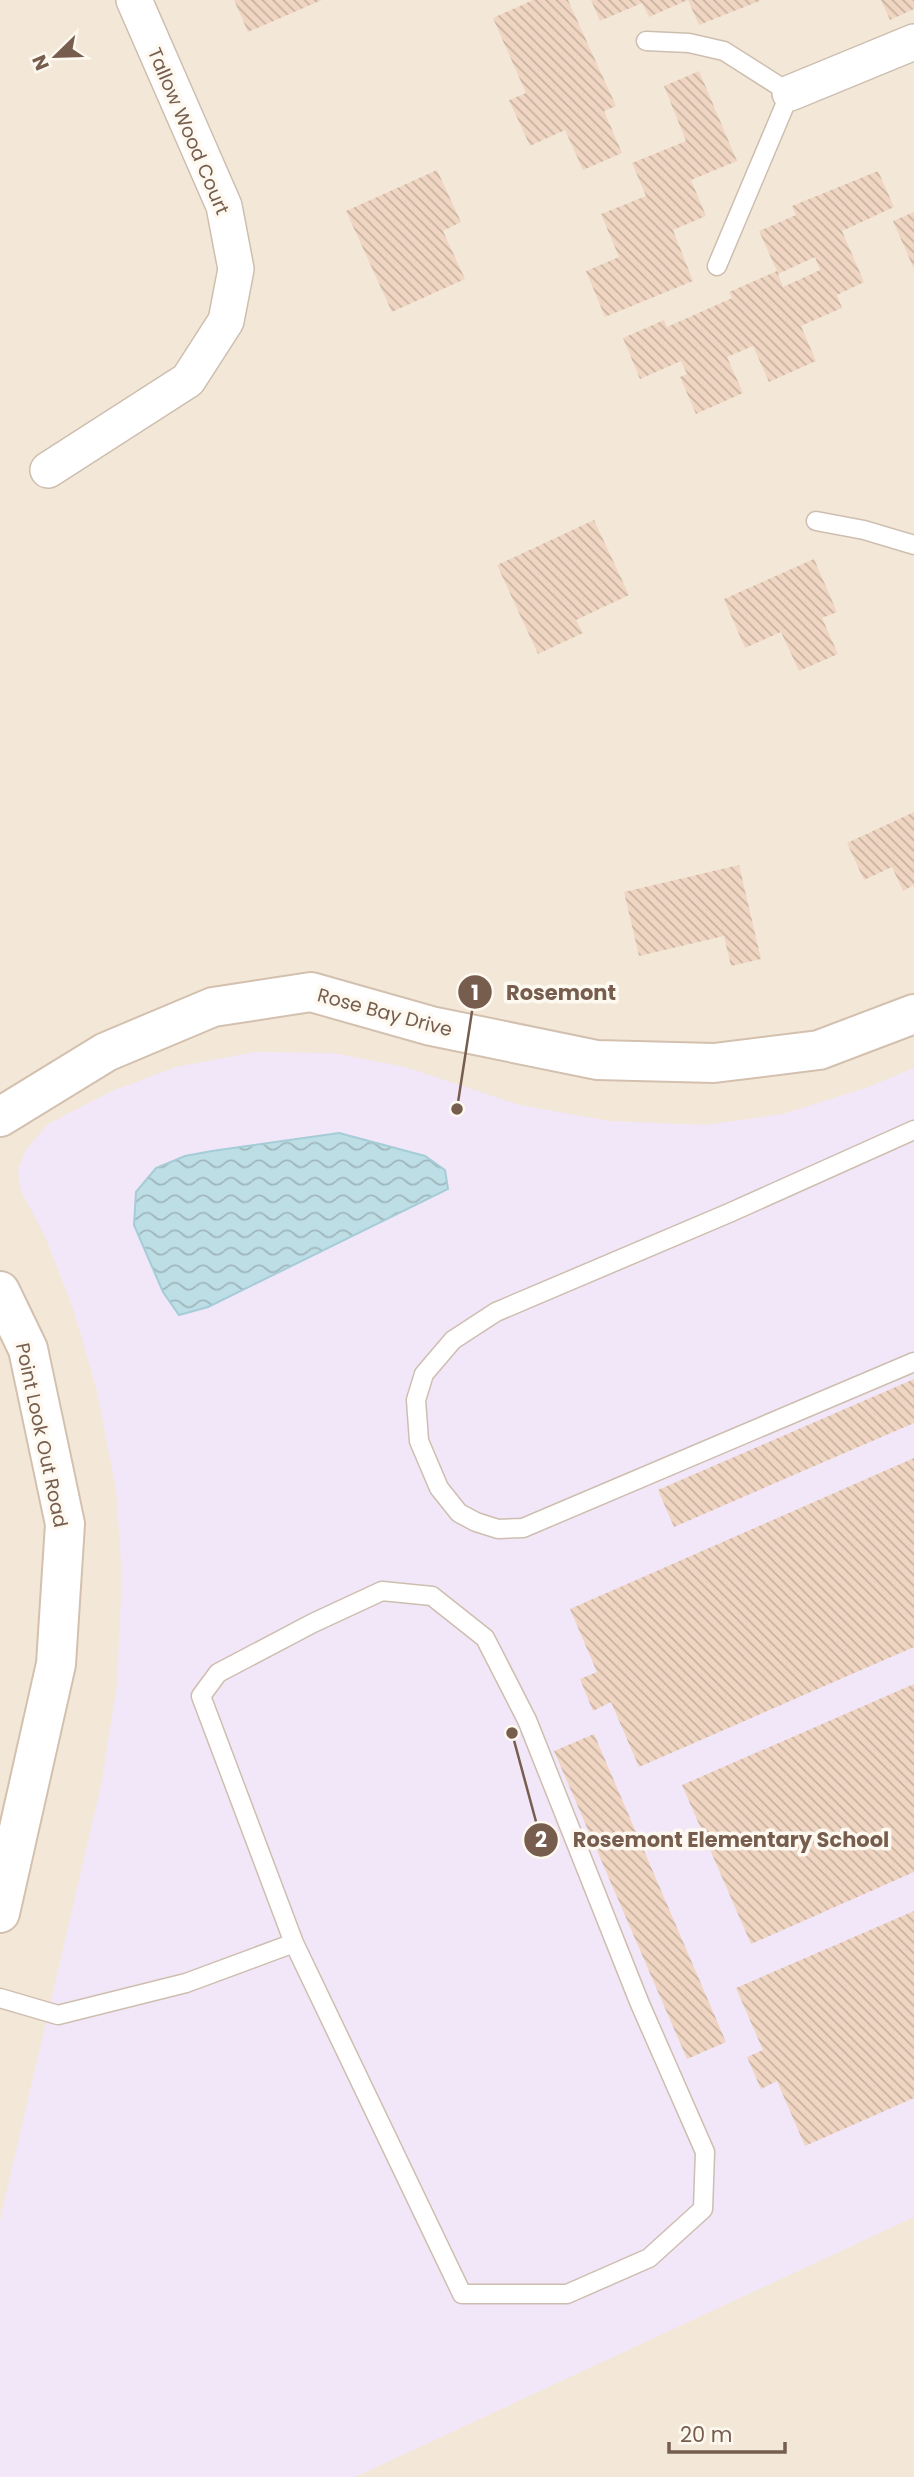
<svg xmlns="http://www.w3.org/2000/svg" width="914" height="2477" font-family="Poppins,sans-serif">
<defs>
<pattern id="water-waves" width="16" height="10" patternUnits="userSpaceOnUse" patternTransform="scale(1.75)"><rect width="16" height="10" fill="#bedee5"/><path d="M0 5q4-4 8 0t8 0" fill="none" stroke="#9fb7bc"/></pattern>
<pattern id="building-back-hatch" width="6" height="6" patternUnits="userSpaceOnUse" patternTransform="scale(1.75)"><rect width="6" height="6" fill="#f0d6c2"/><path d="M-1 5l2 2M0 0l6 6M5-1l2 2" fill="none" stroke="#c7b1a0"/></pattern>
</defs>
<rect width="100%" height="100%" fill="#fcf5e9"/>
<path fill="#f3e8d8" d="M 0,0 L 914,0 L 914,2477 L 0,2477 Z"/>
<path fill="#f2e6f9" d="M 255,1052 L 332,1053 L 405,1067 L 520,1105 L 609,1121 L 705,1125 L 783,1114 L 869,1087 L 914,1068 L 914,2217 L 355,2477 L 0,2477 L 0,2220 L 102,1781 L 117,1684 L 122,1576 L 116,1489 L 97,1391 L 73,1308 L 43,1232 L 21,1191 L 18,1170 L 25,1151 L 48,1124 L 110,1092 L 176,1067 Z"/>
<path fill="url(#water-waves)" stroke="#a4cdd7" stroke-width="2" d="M 339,1133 L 425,1156 L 445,1170 L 448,1189 L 208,1307 L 179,1315 L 163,1292 L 134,1225 L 136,1192 L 156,1168 L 185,1156 L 212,1151 Z"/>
<path fill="url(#building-back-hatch)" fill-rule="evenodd" d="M 234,0 L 322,0 L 248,32 Z
M 533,0 L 568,0 L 616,106 L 604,111 L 622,153 L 583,170 L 565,130 L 530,146 L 509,100 L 526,93 L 493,18 Z
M 591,0 L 762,0 L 699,25 L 688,0 L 649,17 L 642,3 L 600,21 Z
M 881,0 L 914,0 L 914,9 L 890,20 Z
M 699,71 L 737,161 L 691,180 L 706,216 L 673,230 L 693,281 L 605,317 L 586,271 L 619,257 L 601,214 L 646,196 L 632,163 L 686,141 L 664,86 Z
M 437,170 L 461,222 L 443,231 L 465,279 L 392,312 L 346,211 Z
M 878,171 L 894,207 L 842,231 L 864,282 L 837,295 L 842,308 L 801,326 L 816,361 L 769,382 L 753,346 L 727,357 L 743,393 L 696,414 L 680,377 L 687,374 L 681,361 L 640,379 L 623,338 L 664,320 L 667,327 L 732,298 L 729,292 L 777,271 L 759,231 L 796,215 L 792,206 ZM 815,257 L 820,270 L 783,287 L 778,274 Z
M 914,212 L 914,269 L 893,221 Z
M 594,520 L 629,595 L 576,620 L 583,633 L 538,654 L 497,565 Z
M 814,559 L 837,612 L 822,618 L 838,654 L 799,671 L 781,632 L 745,648 L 724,599 Z
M 914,812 L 914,885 L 903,891 L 892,867 L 864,880 L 847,843 Z
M 739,865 L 761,959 L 731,966 L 724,936 L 639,956 L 624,892 Z
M 914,1379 L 914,1423 L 674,1527 L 658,1490 Z
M 914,1458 L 914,1647 L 639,1767 L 611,1702 L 593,1711 L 580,1679 L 597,1672 L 570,1609 Z
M 914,1684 L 914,1872 L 751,1944 L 682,1785 Z
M 594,1734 L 726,2042 L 687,2059 L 554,1751 Z
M 914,1911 L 914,2098 L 805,2146 L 777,2081 L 761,2089 L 747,2057 L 763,2050 L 736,1988 Z"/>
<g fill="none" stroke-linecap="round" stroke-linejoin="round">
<g stroke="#cebeaf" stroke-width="21">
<path id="lane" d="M 646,41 L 689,43 L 724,51 L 790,93 L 717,266
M 816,521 L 864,530 L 914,545
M 914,1130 L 729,1213 L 496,1312 L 453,1340 L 424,1374 L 416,1400 L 419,1441 L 439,1488 L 459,1513 L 476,1522 L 498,1529 L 523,1528 L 914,1362
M 382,1591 L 432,1596 L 485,1638 L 527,1720 L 640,2004 L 705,2152 L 703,2209 L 649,2258 L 567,2294 L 462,2294 L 294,1943 L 201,1696 L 218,1673 L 313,1623 Z
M 0,1998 L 58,2015 L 186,1983 L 294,1943"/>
</g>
<g stroke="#cebeaf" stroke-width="38">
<path id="street" d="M 790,93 L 914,42
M 48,470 L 188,380 L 226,321 L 236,269 L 224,206 L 134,0"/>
</g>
<g stroke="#d3c0af" stroke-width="42">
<path id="secondary" d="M 0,1117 L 106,1052 L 213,1007 L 311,992 L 431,1026 L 597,1060 L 714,1063 L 819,1050 L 914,1014
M 0,1291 L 28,1349 L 65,1524 L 56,1664 L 0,1913"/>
</g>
<use href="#lane" stroke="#fff" stroke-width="18"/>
<use href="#street" stroke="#fff" stroke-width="35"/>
<use href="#secondary" stroke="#fff" stroke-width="38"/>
</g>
<g text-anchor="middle" stroke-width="7" stroke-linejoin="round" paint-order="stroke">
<g font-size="19" fill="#765d4d" stroke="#fef9f0">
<text transform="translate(189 131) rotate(67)" y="7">Tallow Wood Court</text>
<text transform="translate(385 1012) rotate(15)" y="7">Rose Bay Drive</text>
<text transform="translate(42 1435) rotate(78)" y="7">Point Look Out Road</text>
</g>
</g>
<path fill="none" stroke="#765d4d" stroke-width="2.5" d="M457 1109L475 992M512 1733L541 1840"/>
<g fill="#765d4d" stroke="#fef9f0" stroke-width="2.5">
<circle cx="457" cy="1109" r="7"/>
<circle cx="512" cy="1733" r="7"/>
<circle cx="475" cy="992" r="18"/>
<circle cx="541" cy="1840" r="18"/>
</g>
<g font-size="21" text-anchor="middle" font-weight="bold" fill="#fff">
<text x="475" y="1000">1</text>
<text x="541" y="1847">2</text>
</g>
<g font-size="21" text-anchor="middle" font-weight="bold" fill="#765d4d" stroke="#fef9f0" stroke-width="7" stroke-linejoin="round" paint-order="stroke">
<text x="561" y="1000">Rosemont</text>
<text x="731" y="1847">Rosemont Elementary School</text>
</g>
<g transform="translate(56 56) rotate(247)" stroke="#fef9f0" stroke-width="5" paint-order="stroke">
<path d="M0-5L12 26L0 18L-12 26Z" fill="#765d4d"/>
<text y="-10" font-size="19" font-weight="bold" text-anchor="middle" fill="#765d4d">N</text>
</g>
<path d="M669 2442v10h116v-10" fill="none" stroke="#765d4d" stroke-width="3.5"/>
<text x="680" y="2442" font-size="21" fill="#765d4d" stroke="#fef9f0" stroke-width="5" paint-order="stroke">20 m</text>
</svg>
